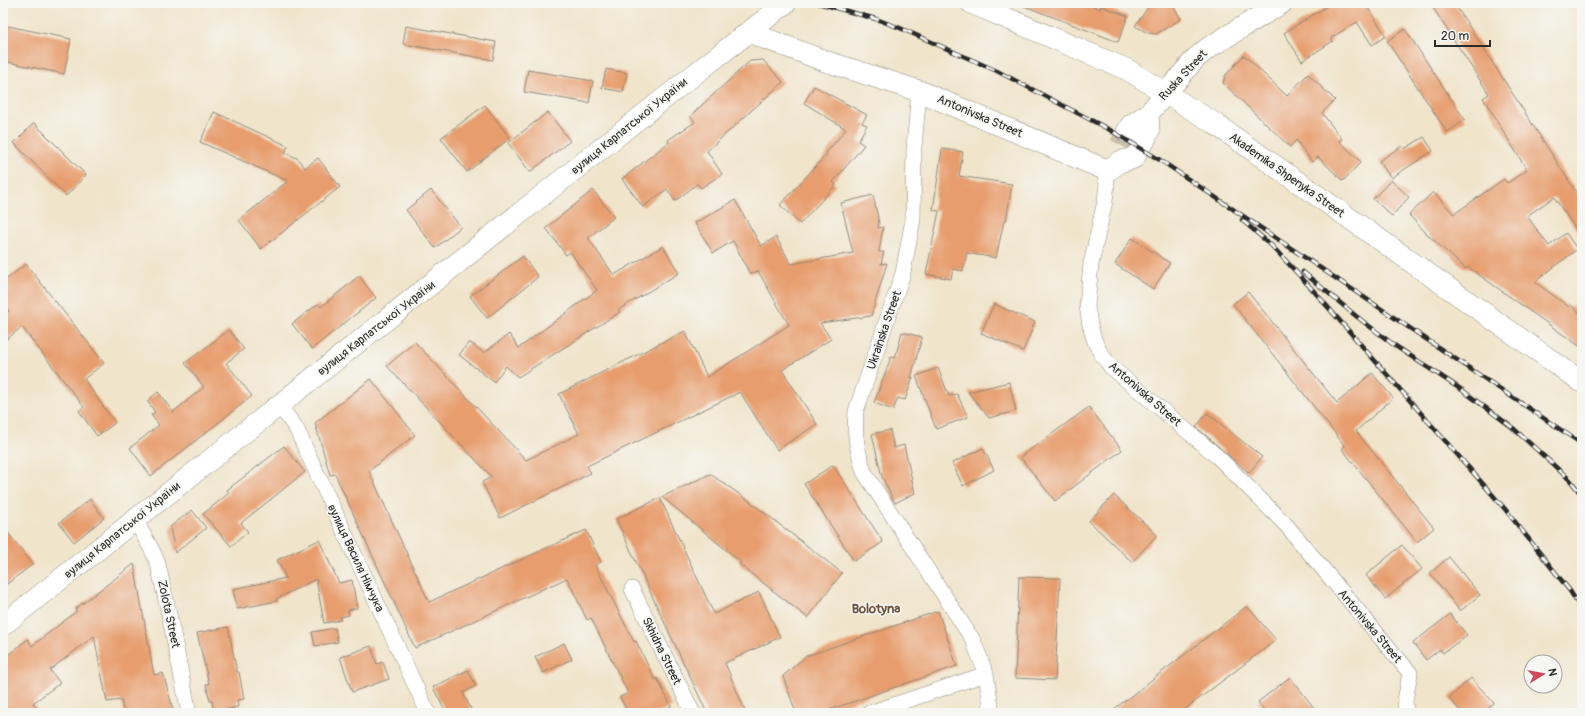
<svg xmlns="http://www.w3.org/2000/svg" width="1585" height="716" font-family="Pangolin,sans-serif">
<rect width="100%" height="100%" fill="#f6f6f2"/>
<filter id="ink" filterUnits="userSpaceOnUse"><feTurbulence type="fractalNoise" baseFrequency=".025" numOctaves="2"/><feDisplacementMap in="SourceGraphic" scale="8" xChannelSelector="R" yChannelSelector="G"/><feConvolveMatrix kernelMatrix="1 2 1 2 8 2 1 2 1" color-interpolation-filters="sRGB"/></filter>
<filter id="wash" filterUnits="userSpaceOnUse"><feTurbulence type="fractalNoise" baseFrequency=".012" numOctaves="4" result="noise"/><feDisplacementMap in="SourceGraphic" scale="16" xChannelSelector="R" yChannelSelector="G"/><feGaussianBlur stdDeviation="0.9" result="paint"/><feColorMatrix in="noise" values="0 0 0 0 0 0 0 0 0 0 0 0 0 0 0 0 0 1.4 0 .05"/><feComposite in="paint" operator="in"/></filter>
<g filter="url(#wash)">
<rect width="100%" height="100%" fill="#f0e4ca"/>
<g id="blocks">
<path fill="#e79d6d" d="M 1019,3 L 1085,3 L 1100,9 L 1101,6 L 1128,16 L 1118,42 L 1019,4 Z
M 1151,3 L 1171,3 L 1181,19 L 1156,34 L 1148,33 L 1135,26 Z
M 1332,3 L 1365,3 L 1386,36 L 1372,45 L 1357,22 L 1331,38 L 1333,41 L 1302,61 L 1284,33 Z
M 1430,3 L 1454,3 L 1582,201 L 1582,238 L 1554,197 L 1527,216 L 1549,246 L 1566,233 L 1577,249 L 1535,282 L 1569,307 L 1571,305 L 1582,315 L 1582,348 L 1468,267 L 1466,269 L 1429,236 L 1409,215 L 1433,192 L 1454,214 L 1504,179 L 1507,183 L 1527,170 L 1483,98 L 1489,94 Z
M 3,25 L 71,39 L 64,74 L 3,61 Z
M 406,26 L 496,42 L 493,60 L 403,44 Z
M 1405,29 L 1465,120 L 1447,132 L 1387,41 Z
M 1244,55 L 1287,96 L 1308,74 L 1335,100 L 1322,113 L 1342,139 L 1339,141 L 1361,162 L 1343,181 L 1318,157 L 1312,162 L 1296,140 L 1290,147 L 1223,83 L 1225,76 Z
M 763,60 L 783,82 L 707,151 L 722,174 L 701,188 L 697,184 L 675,201 L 667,189 L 643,207 L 622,179 L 669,142 L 668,140 L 695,122 L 690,116 L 750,61 Z
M 606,69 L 627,73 L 623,92 L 602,88 Z
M 528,70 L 593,81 L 589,103 L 524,92 Z
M 814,86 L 867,115 L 862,123 L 867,125 L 858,141 L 864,145 L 833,182 L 836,185 L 800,224 L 780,205 L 827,154 L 826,153 L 846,129 L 804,103 Z
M 485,105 L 510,138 L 467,172 L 441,138 Z
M 214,112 L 288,146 L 285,153 L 297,158 L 305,168 L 318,158 L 340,187 L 261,249 L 239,220 L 288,181 L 200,142 Z
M 548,112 L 570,141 L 530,172 L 508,143 Z
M 34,123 L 86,175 L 66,196 L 14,143 Z
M 1424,137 L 1433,151 L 1391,178 L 1379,161 L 1402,146 L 1404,149 Z
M 942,149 L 963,152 L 959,176 L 1012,184 L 1006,221 L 1004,221 L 996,258 L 967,253 L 963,271 L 953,269 L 951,279 L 926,274 L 939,211 L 933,210 Z
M 1391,180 L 1409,197 L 1392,216 L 1373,199 Z
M 431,190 L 461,227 L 435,248 L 406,210 Z
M 593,190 L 614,217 L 588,238 L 614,275 L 663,246 L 679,273 L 618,310 L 620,312 L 518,377 L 506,366 L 494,382 L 459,355 L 469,342 L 484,353 L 509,334 L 519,348 L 597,290 L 570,252 L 566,255 L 546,228 Z
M 873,195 L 879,223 L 878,228 L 883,227 L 879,252 L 884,252 L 881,264 L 887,263 L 871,316 L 820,323 L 831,339 L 782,370 L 817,424 L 777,450 L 740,392 L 587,466 L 591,473 L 500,518 L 482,482 L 492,477 L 387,366 L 415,342 L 526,460 L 579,434 L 559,394 L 685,331 L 707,377 L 789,325 L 758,271 L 750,274 L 733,241 L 713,253 L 695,223 L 735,200 L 761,246 L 776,237 L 791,264 L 853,253 L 841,203 Z
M 1132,238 L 1170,263 L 1153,289 L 1115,264 Z
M 523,256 L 538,277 L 487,318 L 470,296 Z
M 26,264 L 104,363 L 84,379 L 115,423 L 97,436 L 79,411 L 84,407 L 22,327 L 3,342 L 3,316 L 9,311 L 3,303 L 3,282 Z
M 359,276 L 376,298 L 312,349 L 292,324 L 318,304 L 321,307 Z
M 1248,292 L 1337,403 L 1372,373 L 1393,398 L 1356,431 L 1434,528 L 1417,542 L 1342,449 L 1345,446 L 1233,304 Z
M 994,304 L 1035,322 L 1023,351 L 981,333 Z
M 229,330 L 244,349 L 226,363 L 252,396 L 151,476 L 130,448 L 159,425 L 151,415 L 155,412 L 147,401 L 158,392 L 173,412 L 204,387 L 185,363 Z
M 902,332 L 922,337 L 911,378 L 913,377 L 905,400 L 898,398 L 893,410 L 874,403 L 891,357 L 895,358 Z
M 938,368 L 949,396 L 957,394 L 968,417 L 936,429 L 916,376 Z
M 371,379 L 415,435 L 369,471 L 429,602 L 586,530 L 601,562 L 595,565 L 634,642 L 636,641 L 655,680 L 657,678 L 671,706 L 658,713 L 628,713 L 620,697 L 628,693 L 591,618 L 587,620 L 567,578 L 415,648 L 335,474 L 330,475 L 315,423 Z
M 1009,382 L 1016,411 L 989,418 L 968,392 Z
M 1089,407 L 1122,450 L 1055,501 L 1020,457 Z
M 1207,413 L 1262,457 L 1249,473 L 1196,427 Z
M 890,430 L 894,448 L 904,445 L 915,493 L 895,503 L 882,477 L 872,434 Z
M 284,446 L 305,472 L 241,523 L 248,532 L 231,546 L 203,514 L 229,493 L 227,490 Z
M 983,448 L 994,470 L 963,486 L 952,463 Z
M 833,465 L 883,542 L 854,561 L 804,484 Z
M 710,474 L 748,500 L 842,573 L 808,618 L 739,564 L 741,562 L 662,497 Z
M 1114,495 L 1157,535 L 1132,562 L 1089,521 Z
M 660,498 L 714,614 L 759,592 L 780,637 L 725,663 L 746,713 L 707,713 L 616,519 Z
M 90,499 L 104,518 L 74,542 L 59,523 Z
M 192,510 L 206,528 L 175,553 L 170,527 Z
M 3,527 L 33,564 L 3,587 Z
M 319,540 L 339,583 L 352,580 L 357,608 L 348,610 L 349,615 L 340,617 L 341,620 L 324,623 L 316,579 L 276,599 L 277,601 L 237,609 L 233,589 L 286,578 L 277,560 Z
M 1402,545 L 1422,569 L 1385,599 L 1366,575 Z
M 1449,557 L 1480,595 L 1460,611 L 1430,573 Z
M 134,564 L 154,675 L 163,673 L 174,713 L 124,713 L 121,700 L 107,702 L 94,636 L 50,670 L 60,683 L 33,703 L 40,713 L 3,713 L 3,659 L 28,639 L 32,646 L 77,611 L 75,609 Z
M 1019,577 L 1060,578 L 1055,680 L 1015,678 Z
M 1247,606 L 1276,640 L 1180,713 L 1109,713 Z
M 938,611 L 957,666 L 820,713 L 796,713 L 783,676 L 806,656 Z
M 1450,614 L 1467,635 L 1443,653 L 1440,649 L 1426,660 L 1413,643 Z
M 228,627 L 237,672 L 239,672 L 244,699 L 237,700 L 238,707 L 214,712 L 212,701 L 210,701 L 206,684 L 209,684 L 197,633 Z
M 335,628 L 338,642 L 315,646 L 312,632 Z
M 564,643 L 572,659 L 543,673 L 535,657 Z
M 371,646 L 377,664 L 383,662 L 389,679 L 352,692 L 340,657 Z
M 468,670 L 476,686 L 463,693 L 473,713 L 446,713 L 433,687 Z
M 1290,677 L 1318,713 L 1266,713 L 1258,702 Z
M 1471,678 L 1494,703 L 1483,713 L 1462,713 L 1449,698 Z"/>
</g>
</g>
<g filter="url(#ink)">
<use href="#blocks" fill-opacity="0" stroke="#8e887a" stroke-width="1"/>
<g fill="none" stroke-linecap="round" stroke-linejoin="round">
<path stroke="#c9bfaa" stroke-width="21" stroke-dasharray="21 10" stroke-linecap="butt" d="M 1120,145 L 1127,132"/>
<g stroke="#8e887a" stroke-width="16">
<path id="minor" d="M 919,91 L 914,147 L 913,219 L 903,273 L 856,411 C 854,436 857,448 864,472 L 973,640 L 986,674 L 992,713
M 1104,169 L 1107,184 L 1105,201 L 1091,264 L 1087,306 L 1090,325 L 1095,342 L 1100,352 L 1111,367 L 1218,457 L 1287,526 L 1410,673 L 1405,701 L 1406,713
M 279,405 L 296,428 L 428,713
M 135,520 L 152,550 L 158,564 L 169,614 L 189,713
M 632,589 L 693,713
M 869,713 L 986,674"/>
</g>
<g stroke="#8e887a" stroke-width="22">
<path id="secondary" d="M 971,3 L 1128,70 L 1214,123 L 1582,382
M 748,32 L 825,61 L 919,91 L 1104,169 L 1112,168 L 1119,162 L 1134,158 L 1136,155
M 1127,132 L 1131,125 L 1148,114 L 1195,59 L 1208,48 L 1282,3
M 1144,142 L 1149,131 L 1148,114
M 3,625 L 691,77 L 786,3"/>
</g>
<use href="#minor" stroke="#fff" stroke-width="15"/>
<use href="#secondary" stroke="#fff" stroke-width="21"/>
<g stroke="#2b2b2b" stroke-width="4.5">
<path id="rail" d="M 818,3 L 876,19 L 900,28 L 997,71 L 1110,130 L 1160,160 L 1582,444
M 1242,220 L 1272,246 L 1312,289 L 1505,509 L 1570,591 L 1582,610
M 1303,272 L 1356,316 L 1394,345 L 1462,390 L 1513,428 L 1570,480 L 1582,495"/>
</g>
<use href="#rail" stroke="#f6f6f2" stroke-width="3" stroke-dasharray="9" stroke-linecap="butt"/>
</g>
</g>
<g text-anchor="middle" stroke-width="3" stroke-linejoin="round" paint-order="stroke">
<g font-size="12" fill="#2b2b2b" stroke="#f6f6f2">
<text transform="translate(1183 75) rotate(-47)" y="4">Ruska Street</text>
<text transform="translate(980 116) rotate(23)" y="4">Antonivska Street</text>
<text transform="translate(629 126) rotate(-39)" y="4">вулиця Карпатської України</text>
<text transform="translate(1287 175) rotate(35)" y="4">Akademika Shpenyka Street</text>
<text transform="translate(376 328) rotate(-38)" y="4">вулиця Карпатської України</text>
<text transform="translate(884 330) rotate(-71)" y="4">Ukrainska Street</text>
<text transform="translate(1145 394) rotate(41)" y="4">Antonivska Street</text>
<text transform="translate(122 530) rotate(-39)" y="4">вулиця Карпатської України</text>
<text transform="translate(356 558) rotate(65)" y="4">вулиця Василя Німчука</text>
<text transform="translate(169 614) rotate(78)" y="4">Zolota Street</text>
<text transform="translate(1370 626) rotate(50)" y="4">Antonivska Street</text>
<text transform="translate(662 651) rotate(64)" y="4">Skhidna Street</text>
</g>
<g font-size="13" font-weight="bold" fill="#6d5342" stroke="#f6f6f2">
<text x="876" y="613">Bolotyna</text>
</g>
</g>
<rect width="1585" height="716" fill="none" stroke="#f6f6f2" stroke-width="16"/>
<g transform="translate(1543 674) rotate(79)"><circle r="19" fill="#f6f6f2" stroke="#a5a5a2"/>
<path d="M0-3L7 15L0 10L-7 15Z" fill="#d1495b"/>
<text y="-6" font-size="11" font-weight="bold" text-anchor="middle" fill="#2b2b2b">N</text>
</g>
<path d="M1435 40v6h55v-6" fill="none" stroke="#2b2b2b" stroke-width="2"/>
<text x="1441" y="40" font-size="12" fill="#2b2b2b" stroke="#f6f6f2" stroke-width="3" paint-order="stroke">20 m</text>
</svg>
